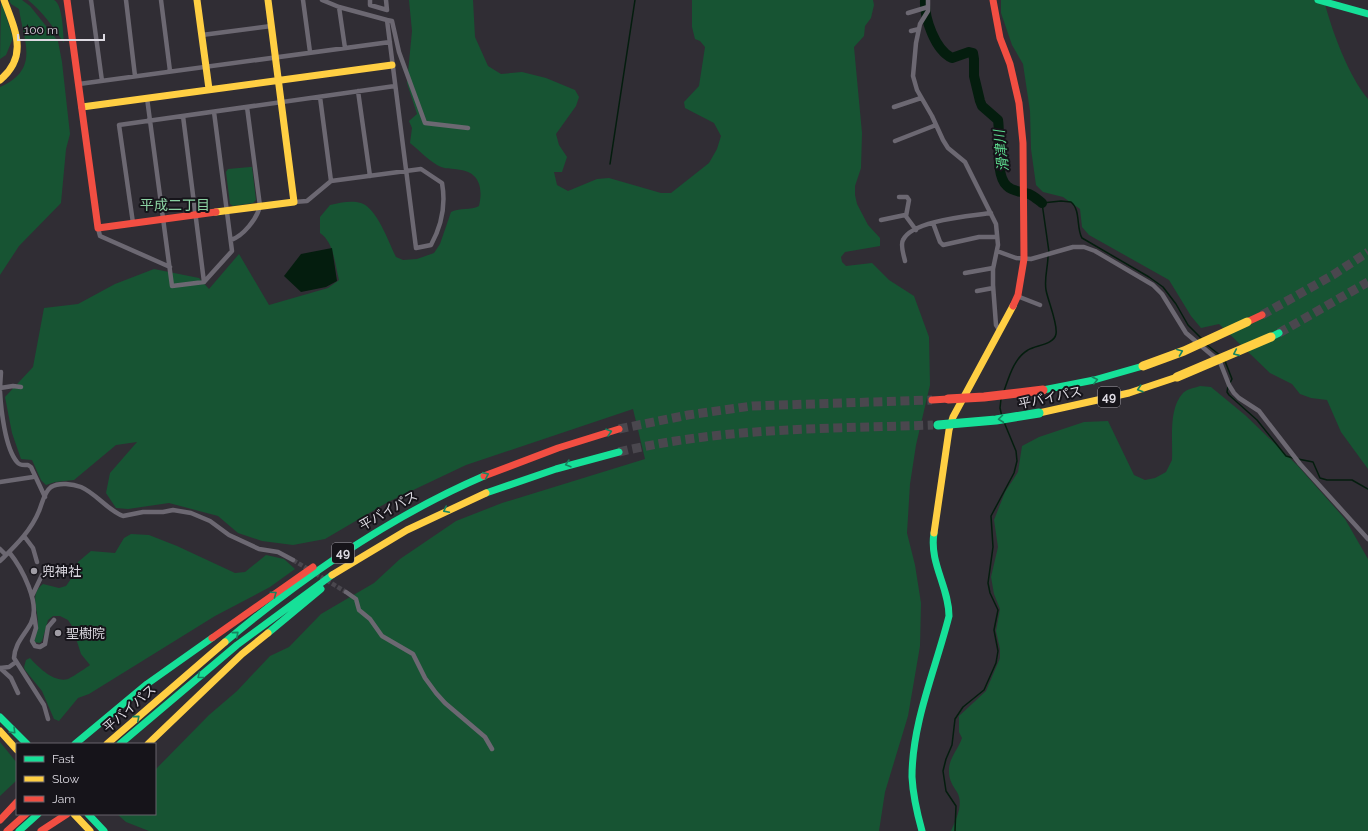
<svg xmlns="http://www.w3.org/2000/svg" width="1368" height="831" font-family="Raleway,'Noto Sans JP',sans-serif">
<rect width="100%" height="100%" fill="#302d34"/>
<path fill="#175433" d="M 1,0 L 13,38 L 6,55 L 0,59 Z
M 9,0 L 22,0 L 30,6 L 58,41 L 62,62 L 70,134 L 66,149 L 61,203 L 19,246 L 0,275 L 0,87 C 40,69 24,43 19,9 L 11,4 Z
M 28,0 C 35,0 47,0 54,0 C 63,4 63,34 64,43 C 54,28 42,11 28,0 Z
M 409,0 L 473,0 L 475,37 L 488,66 L 501,74 L 522,72 L 546,78 L 575,90 L 579,97 L 576,106 L 556,134 L 559,145 L 567,157 L 562,172 L 554,172 L 557,185 L 568,191 L 597,179 L 609,178 L 661,193 L 671,193 L 709,163 L 717,149 L 721,136 L 714,123 L 685,108 L 684,102 L 699,86 L 705,47 L 700,41 L 695,39 L 692,27 L 692,0 L 873,0 L 874,5 L 871,18 L 865,26 L 864,36 L 854,47 L 862,133 L 861,168 L 855,186 L 855,195 L 857,204 L 868,225 L 880,238 L 880,246 L 845,252 L 841,257 L 842,262 L 846,266 L 872,263 L 889,280 L 914,296 L 929,337 L 930,385 L 916,445 L 910,484 L 907,533 L 915,565 L 921,603 L 920,646 L 908,716 L 885,792 L 879,831 L 149,831 L 126,822 L 117,814 L 155,814 L 155,770 L 209,715 L 237,691 L 270,656 L 289,647 L 321,614 L 374,583 L 400,559 L 456,521 L 502,503 L 645,459 L 633,409 L 466,465 L 388,502 L 325,539 L 293,545 L 262,541 L 238,533 L 218,516 L 169,503 L 128,509 L 116,508 L 106,493 L 110,473 L 137,442 L 116,445 L 74,480 L 55,482 L 46,485 L 41,480 L 32,460 L 21,459 L 12,433 L 5,397 L 33,367 L 44,308 L 78,304 L 115,284 L 154,269 L 199,278 L 209,289 L 239,254 L 269,305 L 328,288 L 339,280 C 335,265 334,242 320,233 L 320,217 L 330,205 C 339,203 351,200 361,203 C 377,208 389,243 396,257 L 403,260 L 417,259 L 434,253 L 440,244 L 451,212 C 461,207 470,211 479,206 C 483,189 480,173 461,170 C 452,168 445,170 437,165 C 427,159 419,150 410,143 L 412,128 L 409,121 L 417,114 L 407,83 L 412,31 Z
M 1001,0 L 1324,0 C 1331,29 1349,77 1368,99 L 1368,469 L 1341,432 L 1327,400 L 1311,398 L 1300,394 L 1292,384 L 1270,373 L 1219,324 L 1201,328 L 1191,316 L 1169,280 L 1089,235 L 1082,227 L 1080,209 L 1063,197 L 1043,192 L 1036,185 L 1031,149 L 1030,111 L 1023,64 L 1012,45 L 1001,13 Z
M 250,167 L 252,167 L 256,200 L 253,203 L 233,206 L 230,204 L 226,172 L 228,169 Z
M 1200,386 L 1211,387 L 1245,415 L 1298,466 L 1345,519 L 1368,559 L 1368,831 L 951,831 C 956,820 964,804 957,792 C 953,786 949,780 949,772 C 948,759 958,750 962,738 L 959,732 L 959,716 L 986,691 L 1000,658 L 1000,649 L 996,631 L 1000,609 L 994,594 L 991,577 L 998,547 L 994,520 L 1005,492 L 1018,472 L 1022,446 L 1039,437 L 1084,422 L 1108,421 L 1134,475 L 1145,480 L 1155,478 L 1166,472 L 1172,460 C 1173,440 1168,409 1183,393 C 1187,389 1194,388 1200,386 Z
M 131,534 L 149,535 L 177,546 L 235,573 L 245,572 L 266,555 L 284,559 L 295,569 L 270,587 L 215,616 L 89,694 L 78,698 L 59,721 L 54,719 L 42,691 L 25,670 L 24,667 L 26,660 L 30,658 C 38,667 54,683 68,679 C 71,678 86,668 90,665 L 81,654 L 72,626 L 68,620 L 60,616 L 53,616 L 48,620 L 42,641 L 40,643 L 34,642 C 36,636 38,629 38,623 C 38,609 29,594 43,584 L 59,588 L 66,586 L 73,576 L 78,562 L 91,551 L 115,553 L 124,538 Z
M 0,742 L 17,763 L 17,780 L 0,796 Z"/>
<path fill="#041d0e" d="M 332,248 L 337,281 L 326,287 L 301,292 L 284,276 L 301,254 Z"/>
<g fill="none" stroke-linecap="round" stroke-linejoin="round">
<path stroke="#041d0e" stroke-width="1.5" d="M 610,164 L 635,0
M 1049,252 L 1042,203 L 1061,201 L 1071,202 C 1081,210 1076,228 1082,238 L 1149,277 L 1163,287 L 1176,304 L 1188,325 L 1202,339
M 1207,345 L 1221,356
M 1225,361 L 1232,379 L 1230,383
M 1228,386 L 1227,392 L 1229,395 L 1257,420 L 1286,456 L 1293,458
M 1004,391 C 1009,377 1014,358 1028,350 C 1035,345 1054,345 1056,334 C 1058,324 1048,301 1046,290 C 1044,278 1048,267 1048,256
M 1001,399 L 1000,408 L 1002,417
M 1298,459 L 1313,462 L 1320,478 L 1327,480 L 1352,480 L 1368,489
M 955,831 L 956,806 L 946,791 L 943,771 L 946,759 L 952,745 L 955,719 L 963,707 L 984,690 L 996,663 L 998,651 L 994,630 L 998,610 L 990,593 L 988,583 L 993,547 L 991,516 L 1014,473 L 1017,461 L 1016,451 L 1004,422"/>
<path stroke="#041d0e" stroke-width="10" d="M 925,0 C 924,18 935,50 952,58 L 969,52 L 973,53 L 974,59 L 974,76 L 980,101 L 982,106 L 998,120 C 1001,136 994,175 1007,186 C 1013,192 1021,191 1029,194 C 1034,196 1038,200 1042,203"/>
<path stroke="#4a474e" stroke-width="4.5" stroke-dasharray="4.5 2" stroke-linecap="butt" d="M 293,560 L 346,592"/>
<path stroke="#4a474e" stroke-width="9" stroke-dasharray="9 4.5" stroke-linecap="butt" d="M 1262,315 L 1333,275 L 1368,252
M 1279,333 L 1368,282
M 619,429 L 688,415 L 752,406 L 932,400
M 619,452 C 725,427 826,429 933,425"/>
<path stroke="#6c6872" stroke-width="4.5" d="M 91,0 L 102,81
M 126,0 L 135,76
M 161,0 L 170,71
M 303,0 L 310,52
M 370,0 L 370,5 L 387,10 L 386,0
M 928,0 L 928,11 L 920,24 L 916,43 L 913,76 L 917,90 L 932,116 L 943,140 L 948,148 L 965,162 L 996,224 L 998,245 L 993,269 L 993,285 L 996,325 L 1000,331
M 339,7 L 345,48
M 908,13 L 928,7
M 387,20 L 392,21 L 399,52 L 425,123 L 468,128
M 911,31 L 919,29
M 202,35 L 271,26
M 79,84 L 390,42
M 358,91 L 370,176
M 320,97 L 331,181
M 147,98 L 172,286 L 204,282 L 232,251 L 214,112
M 894,107 L 921,98
M 183,116 L 204,282
M 895,141 L 936,125
M 899,197 L 907,197 L 909,200 L 906,216
M 294,202 L 307,201 L 331,181 L 421,169 L 442,183 C 446,205 442,225 431,245 L 416,248 L 387,20 L 339,7 L 322,0
M 881,220 L 905,215 L 916,230
M 133,223 L 119,125 L 395,86
M 933,223 L 940,242 L 943,245 L 979,237 L 997,237
M 98,228 L 100,236 L 170,267
M 231,240 C 243,236 257,219 260,206 L 247,107
M 997,251 L 1016,258 L 1031,259 L 1073,247 L 1084,247 L 1095,251 L 1153,285 L 1162,294 L 1186,333 L 1220,362 L 1229,385 L 1234,393 L 1239,398 L 1259,411 L 1300,464 L 1368,539
M 905,261 C 904,256 900,245 903,240 C 912,220 972,216 991,213
M 965,273 L 993,268
M 977,291 L 993,288
M 1017,296 L 1040,305
M 1,372 L 0,388 L 13,386 L 21,387
M 0,391 C 1,409 5,448 17,462 C 20,466 24,465 28,465 L 31,467 L 45,497
M 0,482 L 33,477
M 24,536 L 33,548 L 37,562
M 0,549 L 6,555
M 9,552 C 22,568 41,604 31,623 C 24,636 15,643 14,658 L 44,705 L 48,719
M 0,561 C 15,546 31,531 39,511 C 42,504 44,492 51,487 C 59,482 73,484 81,487 C 97,494 107,510 123,516 L 143,512 L 163,512 L 173,510 L 191,513 L 210,521 L 229,535 L 259,549 L 278,552 L 293,560
M 346,592 L 356,599 L 359,610 L 370,619 L 382,636 L 413,654 L 425,678 L 436,693 L 445,703 L 485,737 L 492,749
M 32,596 L 42,575
M 34,614 L 36,628 L 32,641 L 35,646 L 40,647 L 45,644 L 48,627 L 54,620
M 0,668 L 11,678 L 18,693
M 0,668 L 9,667 L 16,662"/>
<path stroke="#16e098" stroke-width="7" d="M 1318,0 L 1368,14
M 1271,337 L 1279,333
M 1043,390 L 1094,380 L 1143,366
M 486,493 L 556,469 L 619,452
M 268,633 L 321,589
M 225,642 C 304,576 389,517 484,476
M 0,717 L 27,744
M 75,744 L 147,684 L 212,638
M 120,744 L 237,645 L 332,575
M 88,814 L 104,831
M 19,831 L 38,814
M 922,831 C 917,813 913,796 912,777 C 912,722 936,668 949,616 C 949,587 929,563 934,533"/>
<path stroke="#ffcf43" stroke-width="7" d="M 197,0 L 209,89
M 0,80 C 29,56 15,30 4,0
M 82,107 L 392,65
M 216,212 L 294,202 L 268,0
M 1039,413 L 1129,393 L 1177,377
M 934,533 L 949,430 L 953,417 L 1013,306
M 332,575 L 407,530 L 486,493
M 0,731 L 17,750
M 107,744 L 225,642
M 148,744 L 242,654 L 268,633
M 74,814 L 90,831"/>
<path stroke="#f24e42" stroke-width="7" d="M 67,0 L 98,228 L 216,212
M 993,0 L 1000,38 L 1010,64 L 1019,103 L 1023,143 L 1024,259 L 1018,295 L 1013,306
M 1247,322 L 1262,315
M 932,400 L 948,399
M 484,476 L 558,448 L 619,429
M 212,638 L 313,567
M 0,820 L 17,802
M 7,831 L 26,814
M 41,831 L 67,814"/>
<path stroke="#16e098" stroke-width="9" d="M 938,425 L 996,420 L 1039,413"/>
<path stroke="#ffcf43" stroke-width="9" d="M 1143,366 L 1184,351 L 1247,322
M 1177,377 L 1271,337"/>
<path stroke="#f24e42" stroke-width="9" d="M 948,399 L 984,397 L 1043,390"/>
</g>
<defs><path id="oneway-chevron" d="M-2-3.5L2.5 0L-2 3.5" fill="none" stroke-width="1.6" stroke-linecap="round" stroke-linejoin="round"/></defs>
<g stroke="#16845f">
<use href="#oneway-chevron" transform="translate(1180 352) rotate(-21)"/>
<use href="#oneway-chevron" transform="translate(1236 353) rotate(156)"/>
<use href="#oneway-chevron" transform="translate(1095 380) rotate(-14)"/>
<use href="#oneway-chevron" transform="translate(1140 389) rotate(162)"/>
<use href="#oneway-chevron" transform="translate(1001 419) rotate(173)"/>
<use href="#oneway-chevron" transform="translate(609 432) rotate(-16)"/>
<use href="#oneway-chevron" transform="translate(568 464) rotate(164)"/>
<use href="#oneway-chevron" transform="translate(486 475) rotate(-24)"/>
<use href="#oneway-chevron" transform="translate(446 510) rotate(153)"/>
<use href="#oneway-chevron" transform="translate(274 594) rotate(-35)"/>
<use href="#oneway-chevron" transform="translate(236 634) rotate(-40)"/>
<use href="#oneway-chevron" transform="translate(200 676) rotate(141)"/>
<use href="#oneway-chevron" transform="translate(137 718) rotate(-41)"/>
<use href="#oneway-chevron" transform="translate(13 731) rotate(45)"/>
</g>
<g fill="#a09da5" stroke="#16141a" stroke-width="1.5">
<circle cx="34" cy="571" r="4"/>
<circle cx="58" cy="633" r="4"/>
</g>
<g text-anchor="middle" stroke-width="4" stroke-linejoin="round" paint-order="stroke">
<g fill="#16141a" stroke="#a19fa6" stroke-width="1">
<rect x="1098" y="387" width="22" height="20" rx="3"/>
<rect x="332" y="543" width="22" height="20" rx="3"/>
</g>
<g font-size="12" font-weight="bold" fill="#dddae2">
<text x="1109" y="401">49</text>
<text x="343" y="557">49</text>
</g>
<g font-size="13" fill="#dddae2" stroke="#16141a">
<text transform="translate(1050 397) rotate(-12)" y="5">平バイパス</text>
<text transform="translate(388 510) rotate(-30)" y="5">平バイパス</text>
<text transform="translate(129 708) rotate(-41)" y="5">平バイパス</text>
</g>
<g font-size="13" fill="#dddae2" stroke="#16141a" text-anchor="start">
<text x="42" y="576">兜神社</text>
<text x="66" y="638">聖樹院</text>
</g>
<g font-size="14" font-style="italic" fill="#5ddc8f" stroke="#16141a">
<text transform="translate(1001 151) rotate(-96)" y="5">滑津川</text>
</g>
<g font-size="14" fill="#8bd3a3" stroke="#16141a">
<text x="175" y="210">平成二丁目</text>
</g>
</g>
<rect x="16" y="743" width="140" height="72" fill="#16141a" stroke="#66636a"/>
<rect x="24" y="756" width="20" height="6" fill="#16e098" stroke="#66636a"/>
<text x="52" y="763" font-size="12" fill="#dddae2">Fast</text>
<rect x="24" y="776" width="20" height="6" fill="#ffcf43" stroke="#66636a"/>
<text x="52" y="783" font-size="12" fill="#dddae2">Slow</text>
<rect x="24" y="796" width="20" height="6" fill="#f24e42" stroke="#66636a"/>
<text x="52" y="803" font-size="12" fill="#dddae2">Jam</text>
<path d="M18 34v6h86v-6" fill="none" stroke="#dddae2" stroke-width="2"/>
<text x="24" y="34" font-size="12" fill="#dddae2" stroke="#16141a" stroke-width="3" paint-order="stroke">100 m</text>
</svg>
